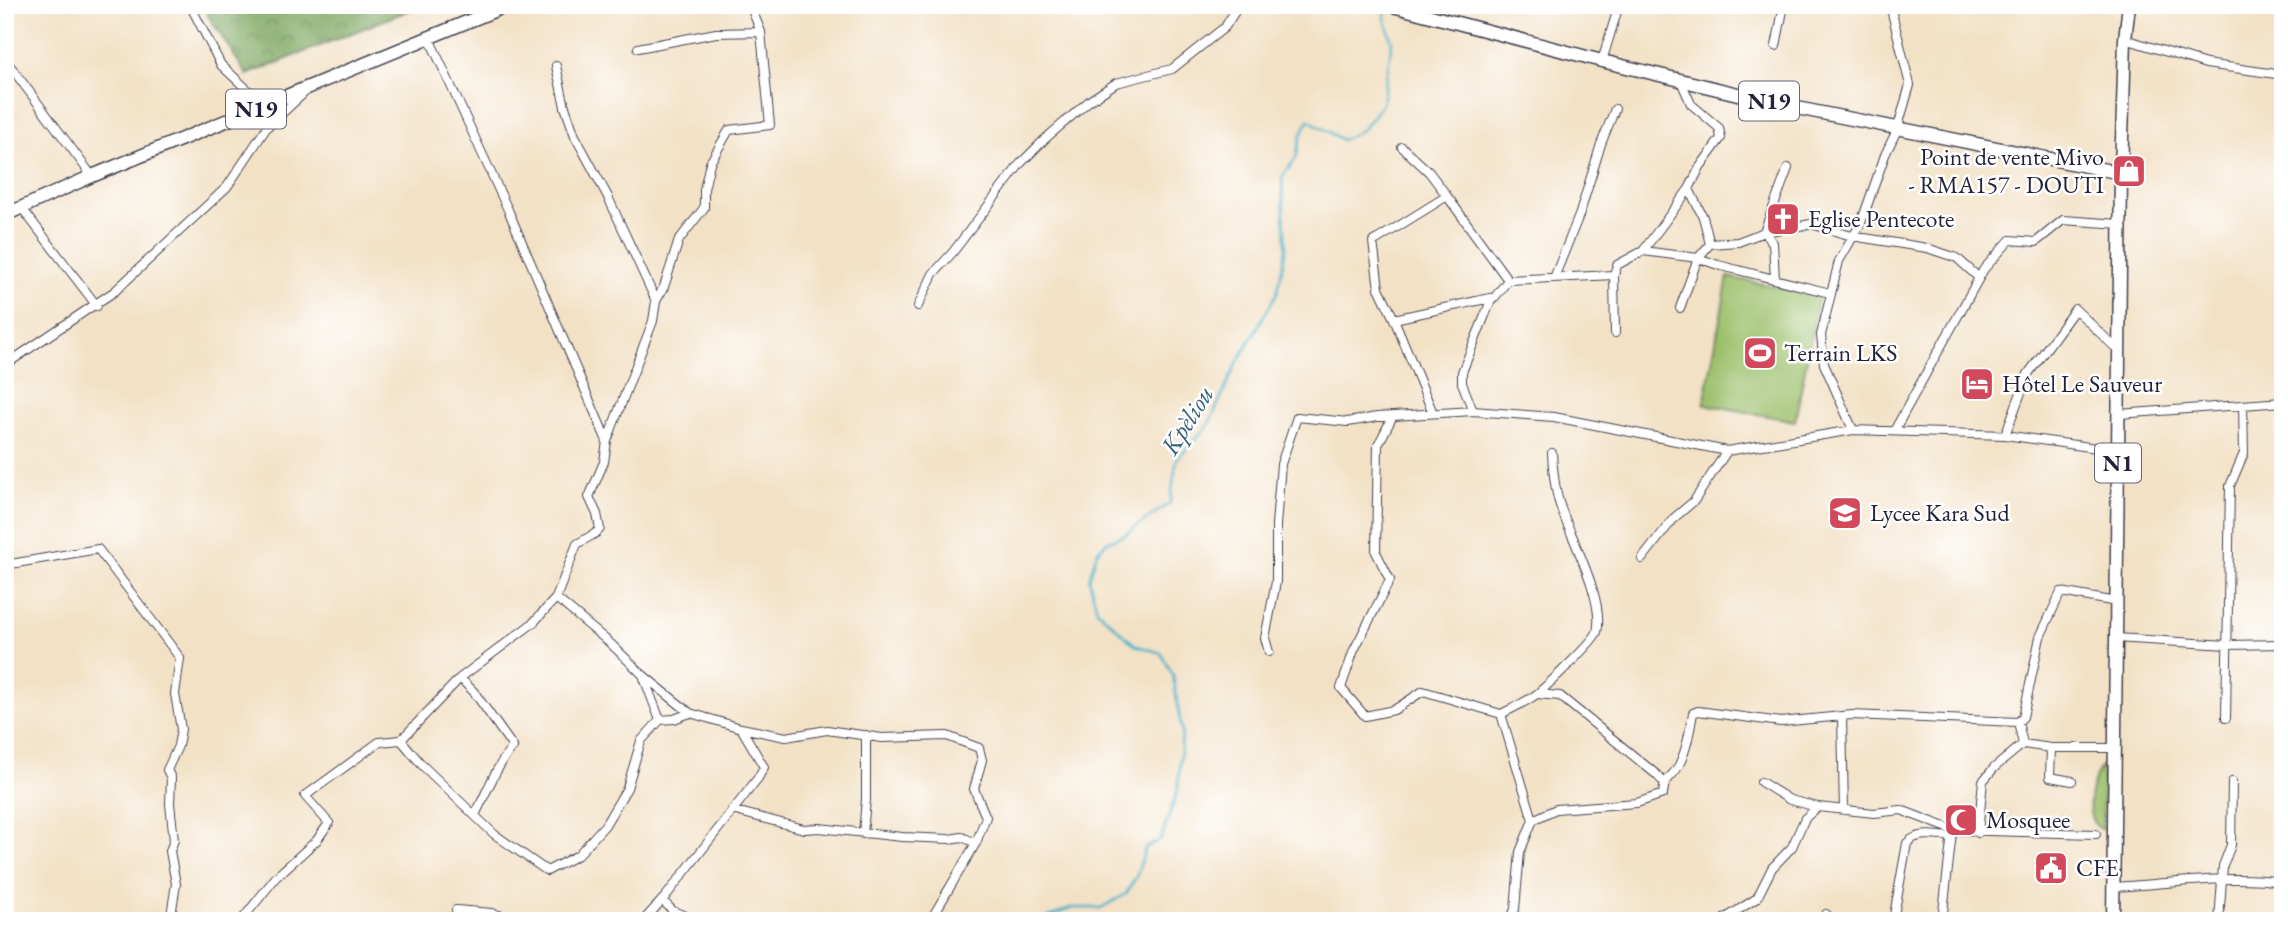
<svg xmlns="http://www.w3.org/2000/svg" width="2288" height="926" font-family="'EB Garamond',serif">
<defs>
<pattern id="forest-crowns" width="20" height="18" patternUnits="userSpaceOnUse" patternTransform="scale(1.75)"><rect width="20" height="18" fill="#7ca65e"/><path d="M2 6a3 3 0 1 1 6 0M12 15a3 3 0 1 1 6 0" fill="none" stroke="#65874f"/></pattern>
</defs>
<rect width="100%" height="100%" fill="#fff"/>
<filter id="ink" filterUnits="userSpaceOnUse"><feTurbulence type="fractalNoise" baseFrequency=".0143" numOctaves="2"/><feDisplacementMap in="SourceGraphic" scale="14" xChannelSelector="R" yChannelSelector="G"/><feConvolveMatrix kernelMatrix="1 2 1 2 8 2 1 2 1" color-interpolation-filters="sRGB"/></filter>
<filter id="wash" filterUnits="userSpaceOnUse"><feTurbulence type="fractalNoise" baseFrequency=".00686" numOctaves="4" result="noise"/><feDisplacementMap in="SourceGraphic" scale="28" xChannelSelector="R" yChannelSelector="G"/><feGaussianBlur stdDeviation="1.57" result="paint"/><feColorMatrix in="noise" values="0 0 0 0 0 0 0 0 0 0 0 0 0 0 0 0 0 1.4 0 .05"/><feComposite in="paint" operator="in"/></filter>
<g filter="url(#wash)">
<rect width="100%" height="100%" fill="#f2e1c5"/>
<path fill="#9bc06a" stroke="#5e7152" stroke-width="2" d="M 1728,277 L 1819,295 L 1795,421 L 1704,404 Z
M 2103,764 L 2103,830 C 2080,820 2091,780 2103,764 Z"/>
<path fill="url(#forest-crowns)" stroke="#4f644c" stroke-width="2" d="M 201,5 L 422,5 L 247,75 Z"/>
<g fill="none" stroke-linecap="round" stroke-linejoin="round">
<path stroke="#4ab1c9" stroke-width="2.5" d="M 1040,921 L 1070,908 L 1101,908 L 1126,894 L 1137,875 L 1145,848 L 1161,839 L 1178,789 L 1182,733 L 1173,675 L 1161,653 L 1135,645 L 1097,610 L 1089,579 L 1097,552 L 1107,542 L 1126,534 L 1170,503 L 1177,459 L 1208,426 L 1236,365 L 1277,293 L 1286,248 L 1282,177 L 1296,158 L 1301,135 L 1309,120 L 1342,140 L 1363,129 L 1382,104 L 1392,42 L 1384,14 L 1388,11"/>
</g>
</g>
<g filter="url(#ink)">
<g fill="none" stroke-linecap="round" stroke-linejoin="round">
<g stroke="#413f50" stroke-width="10">
<path id="minor" d="M 190,5 L 221,65 L 250,92 L 280,98
M 2253,5 L 2283,11
M 429,38 L 509,212 L 607,441
M 2125,39 L 2206,64 L 2283,75
M 1776,46 L 1784,5
M 638,48 L 716,33 L 761,32
M 5,59 L 92,176
M 1602,61 L 1619,5
M 556,66 L 565,107 L 575,136 L 608,197 L 656,301
M 1402,147 L 1429,172 L 1447,196
M 1689,189 L 1703,217 L 1710,244
M 21,207 L 97,306
M 1764,232 L 1788,168
M 1764,232 L 1773,243 L 1775,279
M 1643,251 L 1689,189 L 1700,167 L 1721,138 L 1719,128 L 1691,104 L 1680,79
M 1614,275 L 1615,333
M 1554,278 L 1580,213 L 1601,144 L 1615,109
M 918,306 L 933,274 L 953,252 L 1020,164 L 1045,139 L 1089,101 L 1116,83 L 1172,69 L 1225,27 L 1239,5
M 1680,308 L 1698,258 L 1710,244 L 1738,242 L 1764,232 L 1811,224 L 1852,236 L 1927,248 L 1957,258 L 1979,278
M 1394,319 L 1379,288 L 1373,242 L 1447,196 L 1508,280
M 5,365 L 115,291 L 227,187 L 267,127 L 304,93
M 1473,411 L 1462,383 L 1462,372 L 1492,298
M 1433,413 L 1394,319 L 1495,297 L 1508,280 L 1614,275 L 1617,265 L 1643,251 L 1698,258 L 1718,265 L 1830,293
M 2119,414 L 2283,402
M 1393,416 L 1378,445 L 1376,552 L 1390,580 L 1354,650 L 1341,688 L 1365,716 L 1394,710 L 1423,691 L 1501,714 C 1513,708 1527,702 1538,693 C 1548,685 1594,641 1597,632 C 1605,601 1573,541 1562,511 C 1555,494 1553,471 1552,453
M 1853,430 L 1824,364 L 1821,335 L 1839,261 L 1861,223 L 1885,155 L 1897,130 L 1910,85 L 1890,5
M 1894,431 L 1984,269 L 2010,240 L 2036,242 L 2063,220 L 2120,224
M 2005,435 L 2028,374 L 2075,309 L 2120,352
M 1642,559 L 1674,518 L 1694,501 L 1727,451
M 5,565 L 98,549 L 180,658 L 175,694 L 181,729 L 178,746 L 167,770 L 171,778 L 170,804 L 174,840 L 170,851 L 176,884 L 172,909
M 556,598 L 611,644 L 643,675 L 690,713 L 741,728 L 764,767 L 758,778 L 666,896 L 643,921
M 2116,638 L 2227,645 L 2283,644
M 1269,652 L 1265,638 L 1276,582 L 1276,525 L 1281,464 L 1297,417 L 1348,422 L 1377,417 L 1473,411 L 1554,417 L 1727,451 L 1853,430 L 2005,435 L 2118,451
M 460,678 L 474,692 L 513,747 C 496,766 487,792 475,815
M 1537,694 L 1560,696 L 1657,775 L 1664,783
M 1501,714 L 1533,820 L 1520,852 L 1515,909 L 1510,921
M 1842,717 L 1844,810
M 2226,718 L 2230,486 L 2244,453 L 2243,405
M 660,720 L 674,719 L 690,713
M 741,728 L 786,737 L 827,730 L 882,738 L 947,736 L 979,748 L 982,760 L 974,789 L 986,817 L 976,843 L 930,921
M 401,740 L 422,765 L 494,834 L 547,871 L 578,855 L 605,825 L 627,788 L 641,741 L 660,720 L 644,678
M 2023,744 L 2018,722 L 2023,717 L 2040,637 L 2061,592 L 2117,602
M 2051,748 L 2050,777 L 2072,781
M 1761,782 L 1790,800 L 1818,807
M 732,810 L 804,829 L 819,828 L 902,837 L 949,839 L 962,837 L 976,843
M 1533,820 L 1556,809 L 1637,803 L 1663,794 C 1664,777 1673,778 1679,765 C 1687,749 1690,730 1693,713 L 1698,711 L 1781,722 L 1852,715 L 2018,722
M 1978,833 L 1983,781 L 1994,768 L 2023,744 L 2051,748 L 2114,748
M 863,834 L 866,799 L 866,735
M 2113,887 C 2168,884 2228,874 2283,882
M 662,900 L 673,911 L 698,921
M 456,910 L 492,913 L 519,921
M 1826,914 L 1834,921
M 241,921 L 276,877 L 317,840 L 329,823 L 305,796 L 379,742 L 401,740 L 460,678 L 533,623 L 556,598 L 577,544 L 596,533 L 600,529 L 597,514 L 589,497 L 604,462 L 607,441 L 653,321 L 656,301 L 664,287 L 679,240 L 704,208 L 704,189 L 710,163 L 729,130 L 770,125 L 761,32 L 750,5
M 1721,921 L 1757,898 L 1772,868 L 1792,847 L 1805,818 L 1818,807 L 1874,813 L 1901,810 L 1953,830 L 2096,834
M 1893,921 L 1907,843 C 1919,831 1936,836 1952,837
M 1942,921 L 1952,833
M 2219,921 L 2223,866 L 2231,845 L 2232,782"/>
</g>
<g stroke="#413f50" stroke-width="15">
<path id="primary" d="M 1389,5 L 1602,61 L 1787,106 L 2121,173
M 5,215 L 92,176 L 508,5"/>
</g>
<g stroke="#413f50" stroke-width="15">
<path id="trunk" d="M 2113,921 L 2121,173 L 2125,39 L 2129,5"/>
</g>
<use href="#minor" stroke="#fff" stroke-width="8"/>
<use href="#primary" stroke="#fff" stroke-width="12"/>
<use href="#trunk" stroke="#fff" stroke-width="12"/>
</g>
</g>
<defs>
<g id="shop-square" transform="scale(1.75)"><rect x="-9" y="-9" width="18" height="18" rx="4" fill="#d1495b" stroke="#fff"/><path d="M-5-2.5h2.3a2.7 3.5 0 0 1 5.4 0H5L5.5 6h-11ZM-1.5-2.5h3a1.5 2.3 0 0 0-3 0Z" fill="#fff"/></g>
<g id="church-square" transform="scale(1.75)"><rect x="-9" y="-9" width="18" height="18" rx="4" fill="#d1495b" stroke="#fff"/><path d="M-1.2-6h2.4v3.5h3.3v2.4h-3.3V6h-2.4V-.1h-3.3v-2.4h3.3Z" fill="#fff"/></g>
<g id="stadium-square" transform="scale(1.75)"><rect x="-9" y="-9" width="18" height="18" rx="4" fill="#d1495b" stroke="#fff"/><path d="M0-5a6.5 5 0 1 0 0 10a6.5 5 0 1 0 0-10ZM-3.5-1.8h7v3.6h-7Z" fill="#fff"/></g>
<g id="hotel-square" transform="scale(1.75)"><rect x="-9" y="-9" width="18" height="18" rx="4" fill="#d1495b" stroke="#fff"/><path d="M-6-4.5h1.5V1H6V5H4.5V3h-9V5H-6ZM-4 0a1.8 1.8 0 1 1 3.6 0ZM.5 0V-2.5h3Q6-2.5 6 0Z" fill="#fff"/></g>
<g id="school-square" transform="scale(1.75)"><rect x="-9" y="-9" width="18" height="18" rx="4" fill="#d1495b" stroke="#fff"/><path d="M0-5L7-2L0 1L-7-2ZM-4 1L0 2.5L4 1V4Q0 6-4 4Z" fill="#fff"/></g>
<g id="mosque-square" transform="scale(1.75)"><rect x="-9" y="-9" width="18" height="18" rx="4" fill="#d1495b" stroke="#fff"/><path d="M3.5-4.9A6 6 0 1 0 3.5 4.9A5 5 0 1 1 3.5-4.9Z" fill="#fff"/></g>
<g id="civic-square" transform="scale(1.75)"><rect x="-9" y="-9" width="18" height="18" rx="4" fill="#d1495b" stroke="#fff"/><path d="M-.6-6.5H3V-4.5H.6V-3L4-1V1h2V6H-6V1h2V-1L-.6-3ZM-1.2 2.5V6h2.4V2.5Z" fill="#fff"/></g>
</defs>
<g fill-rule="evenodd">
<use href="#shop-square" x="2129" y="171"/>
<use href="#church-square" x="1783" y="219"/>
<use href="#stadium-square" x="1760" y="353"/>
<use href="#hotel-square" x="1977" y="384"/>
<use href="#school-square" x="1845" y="513"/>
<use href="#mosque-square" x="1961" y="820"/>
<use href="#civic-square" x="2051" y="868"/>
</g>
<g text-anchor="middle" stroke-width="5" stroke-linejoin="round" paint-order="stroke">
<g fill="#fff" stroke="#646476" stroke-width="2">
<rect x="1739" y="81.5" width="60" height="39" rx="5"/>
<rect x="226" y="89.5" width="60" height="39" rx="5"/>
<rect x="2095" y="443.5" width="46" height="39" rx="5"/>
</g>
<g font-size="23" font-weight="bold" fill="#22223b">
<text x="1769" y="109">N19</text>
<text x="256" y="117">N19</text>
<text x="2118" y="471">N1</text>
</g>
<g font-size="24" fill="#22223b" stroke="#fff" text-anchor="start">
<text x="2104" y="165" text-anchor="end">Point de vente Mivo<tspan x="2104" dy="28">- RMA157 - DOUTI</tspan></text>
<text x="1808" y="227">Eglise Pentecote</text>
<text x="1784" y="361">Terrain LKS</text>
<text x="2002" y="392">Hôtel Le Sauveur</text>
<text x="1870" y="521">Lycee Kara Sud</text>
<text x="1986" y="828">Mosquee</text>
<text x="2076" y="876">CFE</text>
</g>
<g font-size="26" font-style="italic" fill="#34627b" stroke="#fff">
<text transform="translate(1187 420) rotate(-58)" y="9">Kpèliou</text>
</g>
</g>
<rect width="2288" height="926" fill="none" stroke="#fff" stroke-width="28"/>
</svg>
